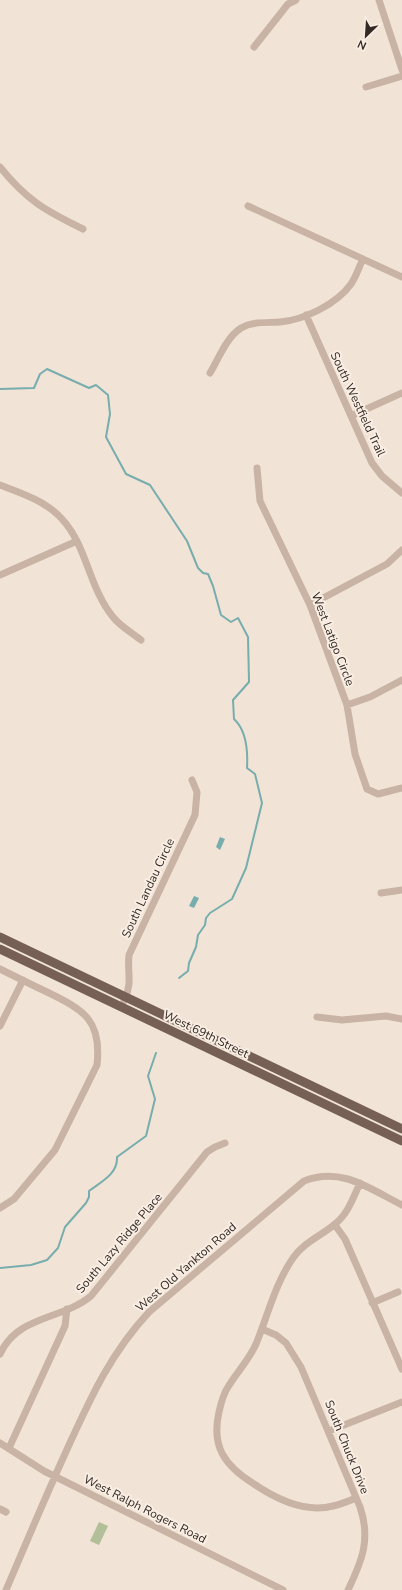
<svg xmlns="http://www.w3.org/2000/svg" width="402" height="1590" font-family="'Nunito Sans',sans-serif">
<rect width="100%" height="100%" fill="#f1e4d7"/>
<path fill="#b3bf98" d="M 99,1522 L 108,1526 L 99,1545 L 90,1541 Z"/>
<path fill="#77adad" d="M 220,837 L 225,839 L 220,850 L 216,847 Z
M 194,896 L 199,898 L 194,908 L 189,906 Z"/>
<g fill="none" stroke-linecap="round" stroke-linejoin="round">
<path stroke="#77adad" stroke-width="2" d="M 0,389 L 34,388 L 40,374 L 47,369 L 89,388 L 96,385 L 108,395 L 110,414 L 106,437 L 126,474 L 150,485 L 187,541 L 198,568 L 203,573 L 208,574 L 213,586 L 221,615 L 231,622 L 238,618 L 248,637 L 249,682 L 233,700 L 234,719 C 247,731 248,751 247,768 L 255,774 L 262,803 L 246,868 L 232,899 L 210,913 L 206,918 L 205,925 L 198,935 L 196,947 L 189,963 L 188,971 L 179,978
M 0,1268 L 31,1265 L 47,1260 L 58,1248 L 65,1227 L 86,1203 L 89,1197 L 89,1191 C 101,1182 118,1174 117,1157 L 146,1136 L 155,1099 L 148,1076 L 156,1053"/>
<path stroke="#c8b3a4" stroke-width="7" d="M 379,0 L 402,70
M 254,47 L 288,4 L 296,0
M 366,87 L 402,76
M 0,167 C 26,200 46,211 83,229
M 248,206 L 402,277
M 306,315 L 372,463 L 382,476 L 402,493
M 210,373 C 219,358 226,338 241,328 C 253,321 267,323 280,322 C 304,320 337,304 351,284 C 356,277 359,267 363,259
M 351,416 L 402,393
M 257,468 L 260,501 L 310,605 L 347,705 L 355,754 L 367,789 L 378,794 L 402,788
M 0,485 C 21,493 46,501 62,519 C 87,546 89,588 113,617 C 120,626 132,633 141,640
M 0,575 L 77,541
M 310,605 L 387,564 L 402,550
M 347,705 L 370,697 L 402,680
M 381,893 L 402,890
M 0,969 C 16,977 32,985 47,992 C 84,1010 102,1020 97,1065 L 55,1150 L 14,1199 L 0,1208
M 124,1001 C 133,982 127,974 129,955 L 195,815 L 197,792 L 192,780
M 317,1017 L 342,1020 L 386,1016 L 402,1019
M 0,1026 L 23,980
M 335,1225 L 345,1239 L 402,1369
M 372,1303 L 398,1292
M 262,1329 L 276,1335 L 286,1343 L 301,1367 L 360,1507 C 371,1539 362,1561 348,1590
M 0,1354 C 18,1315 62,1320 91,1296 L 207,1152 L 215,1147 L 225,1143
M 329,1431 L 402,1402
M 0,1443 L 44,1471 L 283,1590
M 9,1448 L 65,1326 L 67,1309
M 356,1498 C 349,1501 341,1504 333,1506 C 306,1513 276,1499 254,1484 C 225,1466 211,1447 219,1412 C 221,1403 223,1394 228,1387 C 237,1372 249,1360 256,1344 C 268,1315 275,1284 293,1258 C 304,1242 321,1236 335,1224 C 348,1214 353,1198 360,1183
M 0,1509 L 6,1512
M 6,1590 C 27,1541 47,1493 69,1445 C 92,1395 111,1353 149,1312 L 304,1181 C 341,1166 370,1189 402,1205"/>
<path stroke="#766056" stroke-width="9" d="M 0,937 L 402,1129
M 0,949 L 402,1141"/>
</g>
<g text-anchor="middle" stroke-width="4" stroke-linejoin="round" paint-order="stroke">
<g font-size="12" fill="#342925" stroke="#f9eee3">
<text transform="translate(358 404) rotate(65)" y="4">South Westfield Trail</text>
<text transform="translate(333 639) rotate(69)" y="4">West Latigo Circle</text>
<text transform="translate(148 888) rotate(-65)" y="4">South Landau Circle</text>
<text transform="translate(206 1034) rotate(26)" y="4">West 69th Street</text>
<text transform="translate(119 1243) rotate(-50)" y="4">South Lazy Ridge Place</text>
<text transform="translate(186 1267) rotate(-41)" y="4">West Old Yankton Road</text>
<text transform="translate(347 1447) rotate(68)" y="4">South Chuck Drive</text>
<text transform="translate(145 1509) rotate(27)" y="4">West Ralph Rogers Road</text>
</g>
</g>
<g transform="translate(366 36) rotate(205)" stroke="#f9eee3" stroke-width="3" paint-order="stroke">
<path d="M0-3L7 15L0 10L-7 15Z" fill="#342925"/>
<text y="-6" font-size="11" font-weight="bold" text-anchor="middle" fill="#342925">N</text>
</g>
</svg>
